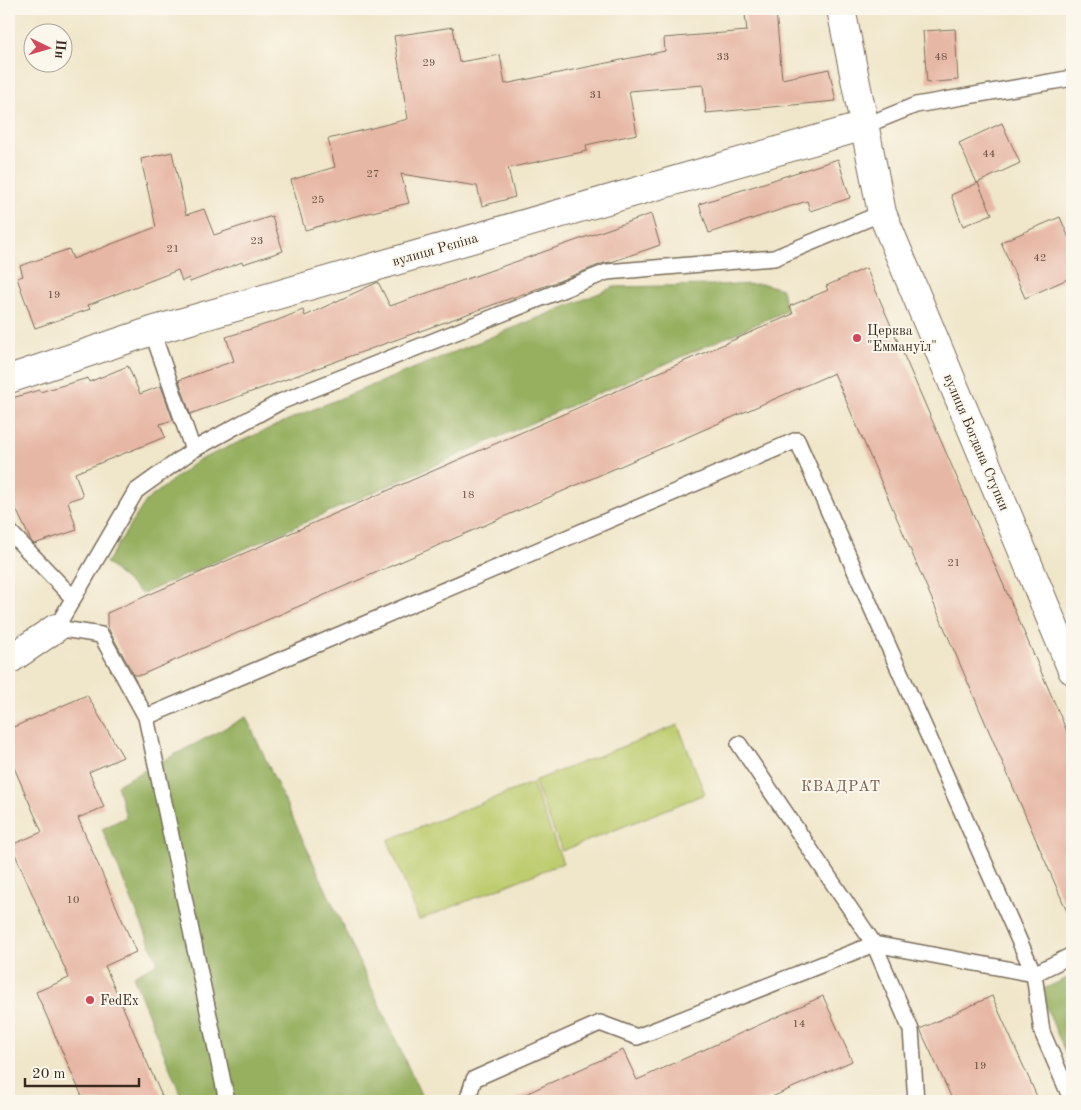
<svg xmlns="http://www.w3.org/2000/svg" width="1081" height="1110" font-family="'Old Standard TT',serif">
<rect width="100%" height="100%" fill="#fbf7ec"/>
<filter id="ink" filterUnits="userSpaceOnUse"><feTurbulence type="fractalNoise" baseFrequency=".02" numOctaves="2"/><feDisplacementMap in="SourceGraphic" scale="10" xChannelSelector="R" yChannelSelector="G"/><feConvolveMatrix kernelMatrix="1 2 1 2 8 2 1 2 1" color-interpolation-filters="sRGB"/></filter>
<filter id="wash" filterUnits="userSpaceOnUse"><feTurbulence type="fractalNoise" baseFrequency=".0096" numOctaves="4" result="noise"/><feDisplacementMap in="SourceGraphic" scale="20" xChannelSelector="R" yChannelSelector="G"/><feGaussianBlur stdDeviation="1.12" result="paint"/><feColorMatrix in="noise" values="0 0 0 0 0 0 0 0 0 0 0 0 0 0 0 0 0 1.4 0 .05"/><feComposite in="paint" operator="in"/></filter>
<g filter="url(#wash)">
<rect width="100%" height="100%" fill="#f0e6ca"/>
<path fill="#bdcc6e" stroke="#7c7b46" d="M 678,725 L 705,794 L 562,851 L 534,781 Z
M 532,783 L 563,863 L 419,920 L 388,840 Z"/>
<path fill="#96b061" stroke="#686d40" d="M 764,284 L 782,289 L 786,311 L 142,594 L 106,563 L 146,501 L 197,461 L 297,416 L 614,287 Z
M 246,717 L 424,1101 L 183,1101 L 133,976 L 158,963 L 102,829 L 126,817 L 117,785 Z
M 1072,976 L 1072,1068 L 1039,991 Z"/>
<g id="blocks">
<path fill="#e7b7a5" d="M 776,11 L 782,79 L 829,69 L 836,101 L 706,113 L 703,85 L 629,91 L 637,134 L 586,145 L 587,151 L 508,168 L 515,197 L 482,206 L 477,186 L 401,174 L 409,203 L 356,216 L 305,230 L 291,180 L 335,167 L 328,139 L 408,119 L 394,36 L 453,27 L 459,62 L 500,55 L 505,84 L 665,51 L 664,38 L 747,31 L 745,14 Z
M 955,29 L 958,80 L 927,83 L 923,31 Z
M 1002,123 L 1020,163 L 977,183 L 959,143 Z
M 172,152 L 186,215 L 204,209 L 214,235 L 272,216 L 283,251 L 243,264 L 242,262 L 190,282 L 189,278 L 182,281 L 178,270 L 88,305 L 90,309 L 35,328 L 17,278 L 23,276 L 20,266 L 69,249 L 73,259 L 156,227 L 141,159 Z
M 838,159 L 850,198 L 810,211 L 807,201 L 709,233 L 699,204 Z
M 978,183 L 992,214 L 963,226 L 951,195 Z
M 651,214 L 660,245 L 611,262 L 604,263 L 559,281 L 190,414 L 179,380 L 234,361 L 226,337 L 273,322 L 303,310 L 305,316 L 378,282 L 390,306 Z
M 1060,217 L 1072,245 L 1072,277 L 1025,298 L 1001,242 Z
M 866,268 L 1072,743 L 1072,923 L 834,373 L 141,675 L 134,675 L 111,634 L 107,625 L 107,613 L 793,314 L 790,306 L 828,290 L 826,286 Z
M 128,366 L 140,394 L 161,386 L 173,420 L 160,424 L 165,437 L 75,473 L 83,496 L 68,501 L 77,530 L 34,544 L 31,541 L 9,494 L 9,399 L 39,390 L 40,392 L 88,378 L 89,382 Z
M 87,695 L 123,757 L 89,772 L 104,807 L 78,818 L 136,952 L 105,966 L 164,1101 L 84,1101 L 36,992 L 69,978 L 11,845 L 42,832 L 9,756 L 9,729 Z
M 823,996 L 852,1061 L 763,1101 L 510,1101 L 623,1050 L 637,1080 Z
M 992,996 L 1039,1101 L 953,1101 L 920,1029 Z"/>
</g>
</g>
<g filter="url(#ink)">
<use href="#blocks" fill-opacity="0" stroke="#7a6c5a" stroke-width="1"/>
<g fill="none" stroke-linecap="round" stroke-linejoin="round">
<g stroke="#7a6c5a" stroke-width="18">
<path id="lane" d="M 864,126 L 916,105 L 1067,79
M 152,331 L 193,450
M 9,531 L 73,598
M 146,717 L 101,635 L 56,628 L 136,491 L 193,450 L 280,402 L 607,272 L 774,258 L 882,213
M 739,744 L 874,944 L 911,1030 L 916,1101
M 227,1101 L 146,717 L 797,440 L 1034,974 L 1072,955
M 467,1101 L 474,1079 L 600,1023 L 637,1037 L 874,944 L 1034,974 L 1042,1032 L 1072,1101"/>
</g>
<g stroke="#7a6c5a" stroke-width="30">
<path id="street" d="M 841,9 L 882,213 L 1072,670
M 9,379 L 152,331 L 864,126
M 9,660 L 56,628"/>
</g>
<use href="#lane" stroke="#fff" stroke-width="15"/>
<use href="#street" stroke="#fff" stroke-width="28"/>
</g>
</g>
<g fill="#d1495b" stroke="#fbf7ec" stroke-width="2">
<circle cx="857" cy="338" r="5"/>
<circle cx="90" cy="1000" r="5"/>
</g>
<g text-anchor="middle" stroke-width="4" stroke-linejoin="round" paint-order="stroke">
<g font-size="11" fill="#664d40">
<text x="723" y="60">33</text>
<text x="941" y="60">48</text>
<text x="429" y="66">29</text>
<text x="596" y="98">31</text>
<text x="989" y="157">44</text>
<text x="373" y="177">27</text>
<text x="318" y="203">25</text>
<text x="257" y="244">23</text>
<text x="173" y="252">21</text>
<text x="1040" y="261">42</text>
<text x="54" y="298">19</text>
<text x="468" y="498">18</text>
<text x="954" y="566">21</text>
<text x="73" y="903">10</text>
<text x="799" y="1027">14</text>
<text x="980" y="1069">19</text>
</g>
<g font-size="14" fill="#3b2a1e" stroke="#fbf7ec">
<text transform="translate(435 249) rotate(-16)" y="5">вулиця Рєпіна</text>
<text transform="translate(977 442) rotate(67)" y="5">вулиця Богдана Ступки</text>
</g>
<g font-size="14" fill="#3b2a1e" stroke="#fbf7ec" text-anchor="start">
<text x="867" y="335">Церква<tspan x="867" dy="16">"Еммануїл"</tspan></text>
<text x="100" y="1005">FedEx</text>
</g>
<g font-size="15" letter-spacing="1" fill="#775b4d" stroke="#fbf7ec">
<text x="841" y="791">КВАДРАТ</text>
</g>
</g>
<rect width="1081" height="1110" fill="none" stroke="#fbf7ec" stroke-width="30"/>
<g transform="translate(48 48) rotate(95)"><circle r="24" fill="#fbf7ec" stroke="#aea59a"/>
<path d="M0-4L9 19L0 12L-9 19Z" fill="#d1495b"/>
<text y="-8" font-size="14" font-weight="bold" text-anchor="middle" fill="#3b2a1e">Пн</text>
</g>
<path d="M25 1078v8h114v-8" fill="none" stroke="#3b2a1e" stroke-width="2.5"/>
<text x="32" y="1078" font-size="15" fill="#3b2a1e" stroke="#fbf7ec" stroke-width="4" paint-order="stroke">20 m</text>
</svg>
